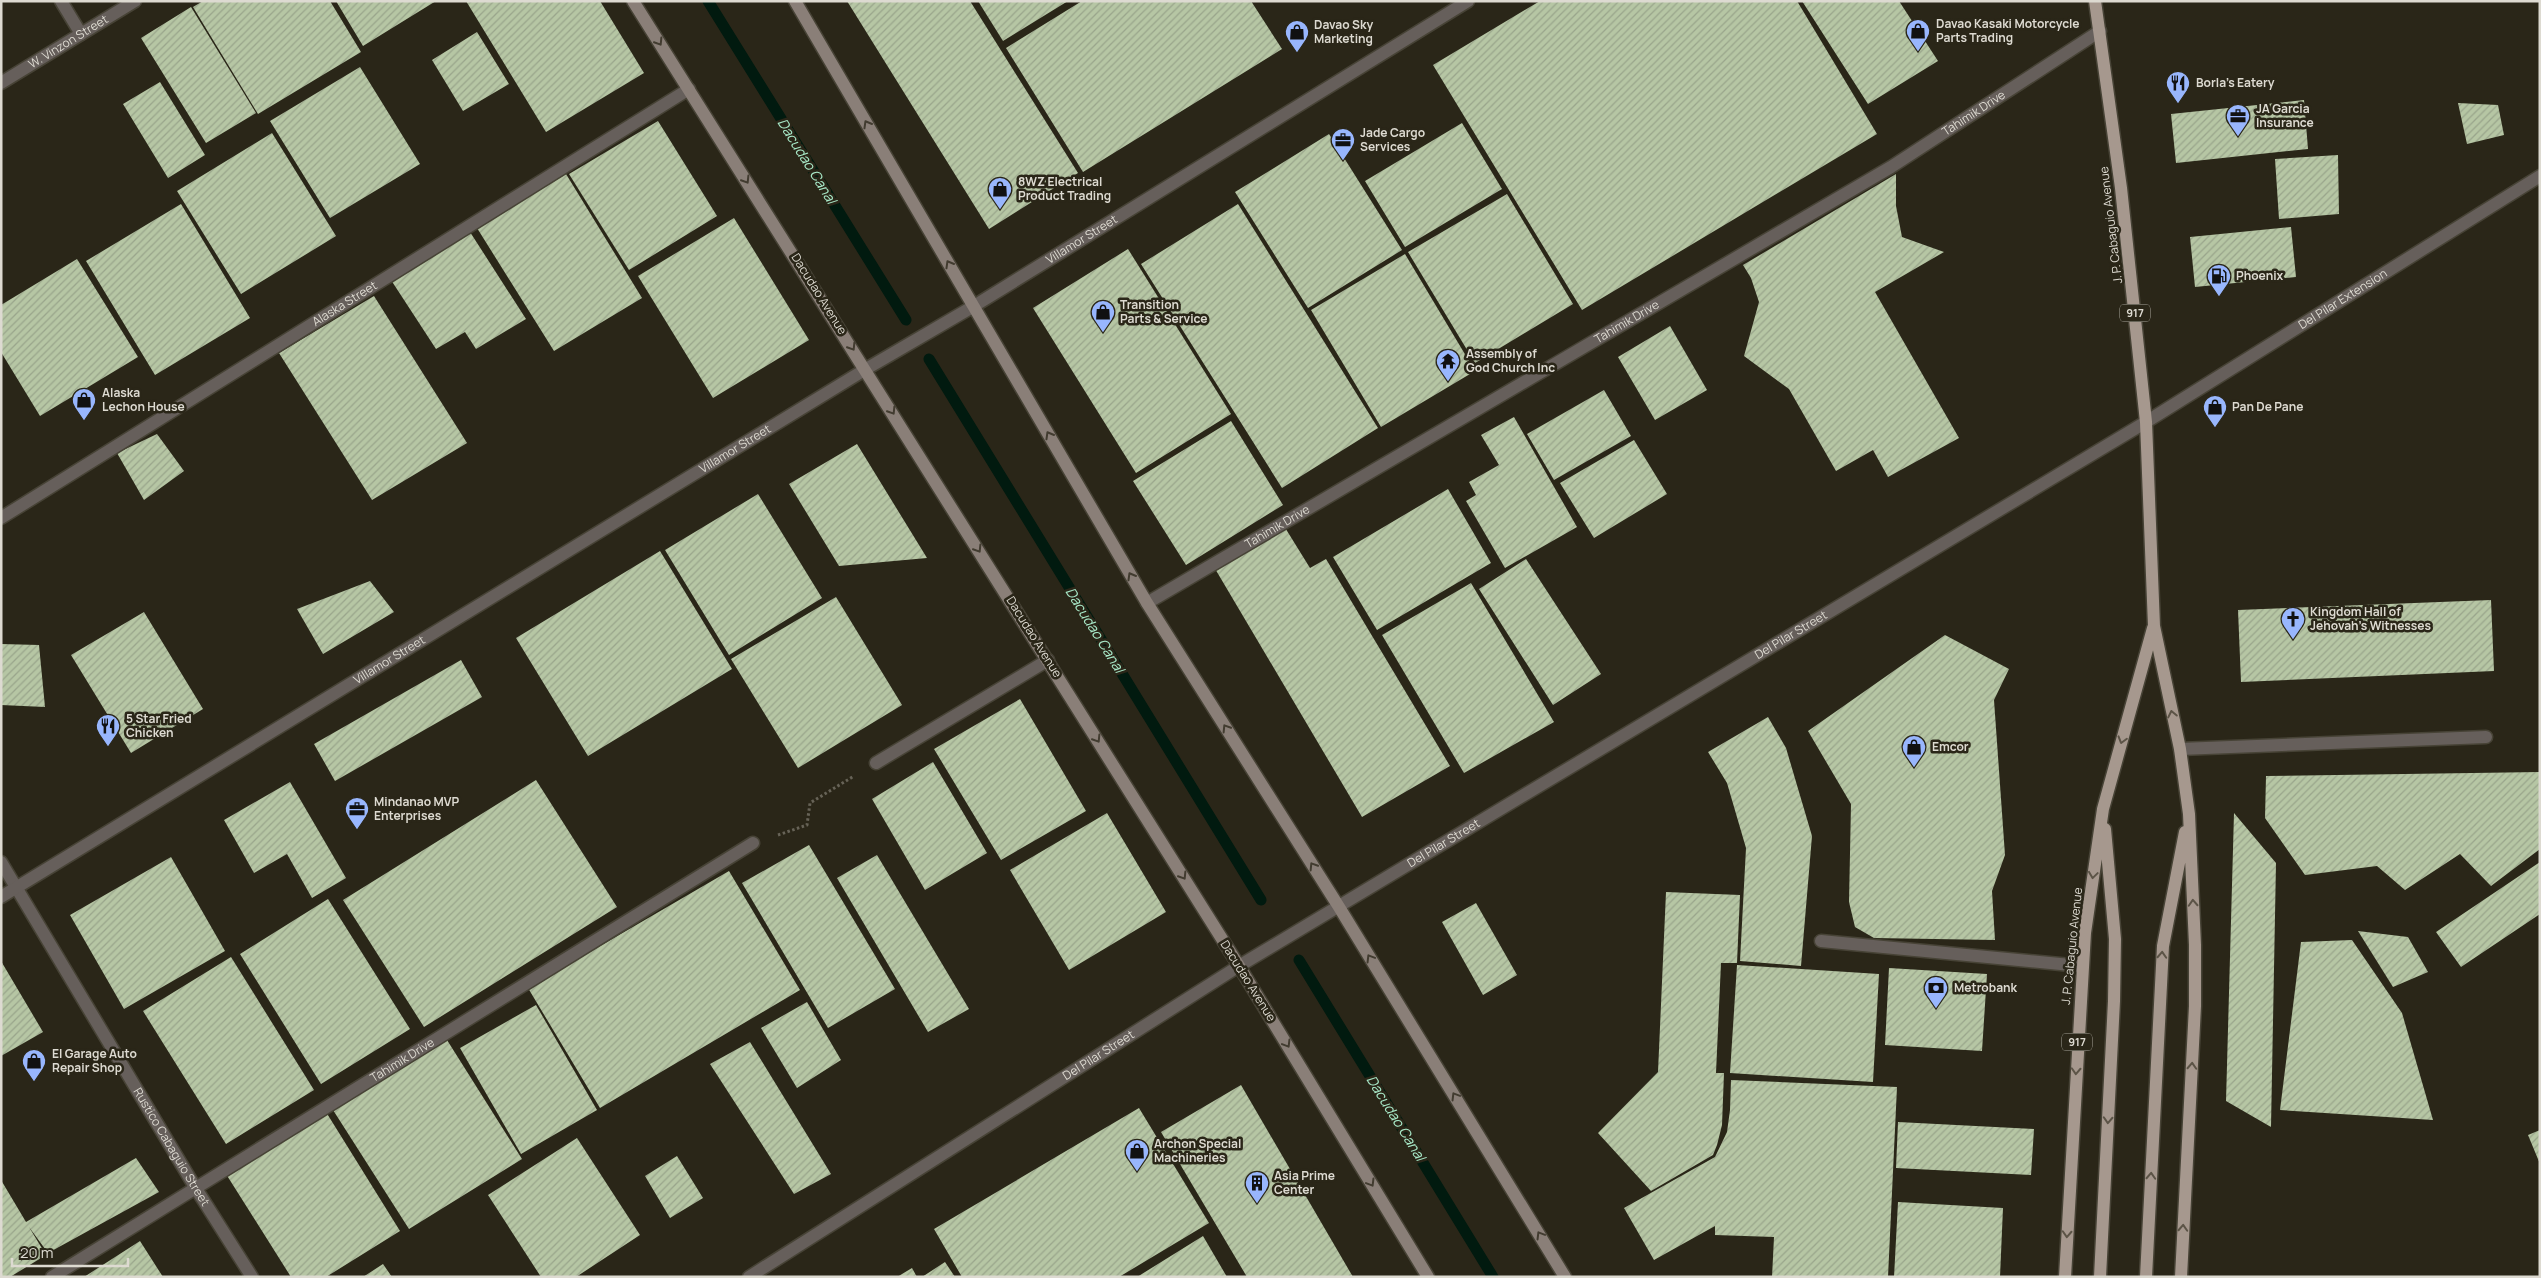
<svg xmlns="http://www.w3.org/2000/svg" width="2541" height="1278" font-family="Manrope,sans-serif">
<defs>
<pattern id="building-hatch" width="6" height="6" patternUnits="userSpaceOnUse" patternTransform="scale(1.25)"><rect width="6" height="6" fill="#b6c6a4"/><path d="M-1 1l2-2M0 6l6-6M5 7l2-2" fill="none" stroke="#99a58b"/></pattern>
</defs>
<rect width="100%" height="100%" fill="#2a2618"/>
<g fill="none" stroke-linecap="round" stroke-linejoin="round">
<path stroke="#011a0f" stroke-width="11" d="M 708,1 L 906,320
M 929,359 L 1261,900
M 1299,960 L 1493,1277"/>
</g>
<path fill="url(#building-hatch)" d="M 203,1 L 330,1 L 361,52 L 258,114 L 193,7 Z
M 336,1 L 436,1 L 363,46 Z
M 466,1 L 600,1 L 644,73 L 546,132 Z
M 847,1 L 970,1 L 1078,173 L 989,229 Z
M 978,1 L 1068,1 L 1003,41 Z
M 1082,1 L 1251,1 L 1282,49 L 1083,172 L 1006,48 Z
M 1540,1 L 1797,1 L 1877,134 L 1582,310 L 1433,65 Z
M 1802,1 L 1899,1 L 1938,61 L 1868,104 Z
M 191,7 L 256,113 L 206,143 L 141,38 Z
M 477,32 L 509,84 L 463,111 L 432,60 Z
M 360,67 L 420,164 L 330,218 L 270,121 Z
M 160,82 L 205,155 L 168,178 L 123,104 Z
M 2304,100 L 2308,149 L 2176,163 L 2171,114 Z
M 2458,103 L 2498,105 L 2504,135 L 2467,144 Z
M 658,121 L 717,216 L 629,270 L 569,174 Z
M 1462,123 L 1502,189 L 1405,247 L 1365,181 Z
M 272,133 L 336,236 L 241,294 L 177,191 Z
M 1329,134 L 1402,250 L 1308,308 L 1235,192 Z
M 2338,155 L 2339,214 L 2279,219 L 2275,159 Z
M 566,174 L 642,298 L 554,351 L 477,228 Z
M 1896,174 L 1896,206 L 1902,237 L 1944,252 L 1875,292 L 1959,438 L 1888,477 L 1873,450 L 1836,471 L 1789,389 L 1744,356 L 1759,302 L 1751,278 L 1743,265 Z
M 1507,194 L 1573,304 L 1475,363 L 1408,252 Z
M 181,204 L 250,318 L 155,375 L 86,261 Z
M 1238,204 L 1378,428 L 1282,488 L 1141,264 Z
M 734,218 L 809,340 L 713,398 L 638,276 Z
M 2291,227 L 2296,277 L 2195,287 L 2190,237 Z
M 470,232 L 526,319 L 476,349 L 465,332 L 436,349 L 391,280 Z
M 1128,249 L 1231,414 L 1136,473 L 1033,308 Z
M 1405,254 L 1475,371 L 1381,427 L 1311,310 Z
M 77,259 L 138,357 L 40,416 L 1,352 L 1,305 Z
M 374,296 L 467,443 L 372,500 L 279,353 Z
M 1670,326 L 1707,390 L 1655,420 L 1618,357 Z
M 1604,390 L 1631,436 L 1554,480 L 1527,434 Z
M 1514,417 L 1577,527 L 1505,568 L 1466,501 L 1476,495 L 1469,482 L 1499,465 L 1481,435 Z
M 1231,421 L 1283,505 L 1186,565 L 1133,481 Z
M 157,434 L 184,471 L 144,500 L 117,453 Z
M 1634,440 L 1667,494 L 1594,538 L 1560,483 Z
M 857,444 L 927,558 L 839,566 L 789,484 Z
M 1448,489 L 1491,563 L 1377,630 L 1333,557 Z
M 758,494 L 822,598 L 729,655 L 665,550 Z
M 1284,526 L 1310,568 L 1326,559 L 1450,766 L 1362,817 L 1214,567 Z
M 660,551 L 732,669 L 588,756 L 516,638 Z
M 1526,559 L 1601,674 L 1553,705 L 1479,589 Z
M 370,581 L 394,612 L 323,654 L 297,609 Z
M 1471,583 L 1554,722 L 1464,773 L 1382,635 Z
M 836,597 L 902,705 L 798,768 L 731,659 Z
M 2491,600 L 2494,671 L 2241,682 L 2238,610 Z
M 144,612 L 203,709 L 131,753 L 71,655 Z
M 1945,635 L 2009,669 L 1994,700 L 2005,855 L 1992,891 L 1995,940 L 1874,938 L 1855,927 L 1849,902 L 1851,804 L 1808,731 Z
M 1,644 L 39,645 L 45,707 L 1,705 Z
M 461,660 L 482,697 L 335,781 L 314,744 Z
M 1020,699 L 1086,811 L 1001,860 L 934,749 Z
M 1768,717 L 1786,748 L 1812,836 L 1801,966 L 1740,961 L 1746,848 L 1727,783 L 1708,752 Z
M 933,762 L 987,853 L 925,890 L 872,799 Z
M 2540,772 L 2540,849 L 2491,886 L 2460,854 L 2405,890 L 2377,866 L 2305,875 L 2265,818 L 2266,776 Z
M 536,780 L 617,907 L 424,1027 L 343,900 Z
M 290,782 L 346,878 L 312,898 L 287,854 L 254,873 L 224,820 Z
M 1107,813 L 1166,912 L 1069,970 L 1010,870 Z
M 2234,813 L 2276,863 L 2271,1127 L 2226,1101 Z
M 809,845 L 895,989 L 828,1028 L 742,883 Z
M 877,855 L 969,1009 L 928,1032 L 837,878 Z
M 171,857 L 225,951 L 124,1009 L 70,915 Z
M 2540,862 L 2540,914 L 2461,967 L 2436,932 Z
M 729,871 L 800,990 L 600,1108 L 528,988 Z
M 1666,892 L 1740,895 L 1737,963 L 1721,963 L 1716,1073 L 1724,1073 L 1722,1125 L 1717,1145 L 1713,1155 L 1651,1191 L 1598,1133 L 1658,1072 Z
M 328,899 L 410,1029 L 321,1084 L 240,954 Z
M 1476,903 L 1517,975 L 1483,995 L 1442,922 Z
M 2358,931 L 2408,937 L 2428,972 L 2393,987 Z
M 2352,940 L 2402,1013 L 2433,1120 L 2280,1110 L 2301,942 Z
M 231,957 L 314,1090 L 226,1144 L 143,1011 Z
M 1,961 L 43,1032 L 1,1056 Z
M 1737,965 L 1879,974 L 1873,1082 L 1730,1073 Z
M 1889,968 L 1987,974 L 1982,1051 L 1885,1045 Z
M 807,1002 L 841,1060 L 797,1088 L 761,1028 Z
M 536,1005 L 597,1110 L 521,1154 L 460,1048 Z
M 447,1040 L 522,1159 L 409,1229 L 333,1110 Z
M 750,1042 L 831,1174 L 794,1194 L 710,1064 Z
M 1731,1080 L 1897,1087 L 1888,1277 L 1772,1277 L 1774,1237 L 1715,1235 L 1715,1226 L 1654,1260 L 1624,1208 L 1715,1157 L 1727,1132 L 1730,1110 Z
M 1241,1085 L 1353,1277 L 1247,1277 L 1161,1132 Z
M 1139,1108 L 1209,1223 L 1119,1277 L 962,1277 L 934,1229 Z
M 326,1112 L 400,1231 L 326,1277 L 291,1277 L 226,1174 Z
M 1898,1122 L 2034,1129 L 2031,1175 L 1896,1168 Z
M 2540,1130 L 2540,1164 L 2528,1135 Z
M 577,1138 L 640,1235 L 576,1277 L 541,1277 L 488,1195 Z
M 677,1156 L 703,1198 L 670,1218 L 645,1176 Z
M 136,1158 L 159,1192 L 48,1253 L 29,1227 L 46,1255 L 10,1277 L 1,1277 L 1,1180 L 26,1222 Z
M 1898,1202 L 2003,1208 L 2000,1277 L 1894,1277 Z
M 1203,1236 L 1227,1277 L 1137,1277 Z
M 140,1241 L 163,1277 L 84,1277 Z
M 945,1262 L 955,1277 L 922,1277 Z
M 383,1264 L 392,1277 L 363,1277 Z
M 912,1268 L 917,1277 L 897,1277 Z"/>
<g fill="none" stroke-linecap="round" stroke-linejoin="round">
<g stroke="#474336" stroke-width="15">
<g id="service">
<path id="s1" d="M 1147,603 L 1891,167 L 2100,31"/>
<path d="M 2180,749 L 2486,737"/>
<path d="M 876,763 L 1048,660"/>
<path d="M 1821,941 L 2081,966"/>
</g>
</g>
<g stroke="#474336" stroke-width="15">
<g id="minor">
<path d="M 61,1 L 81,34"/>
<path id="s2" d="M 1,83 L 135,1"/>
<path id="s3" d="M 1,518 L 689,89"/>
<path id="s4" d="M 1,862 L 195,1187 L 252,1277"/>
<path id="s5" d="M 52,1277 L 753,843"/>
<path id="s6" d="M 749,1277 L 1239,966 L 2146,422 L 2540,176"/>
</g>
</g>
<g stroke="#474336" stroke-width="15">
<g id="tertiary">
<path id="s7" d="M 1,897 L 866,369 L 974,306 L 1468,1"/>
</g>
</g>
<g stroke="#474336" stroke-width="15">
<path id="secondary" d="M 633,1 L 1239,966 L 1428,1277
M 795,1 L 1147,603 L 1339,907 L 1565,1277"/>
</g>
<g stroke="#474336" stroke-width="15">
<path id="primary" d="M 2095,1 L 2121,188 L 2146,422 L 2154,626 L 2180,749 L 2189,814 L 2195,945 L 2195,1006 L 2181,1277
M 2065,1277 L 2085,933 L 2103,809 L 2153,628
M 2100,1277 L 2114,1001 L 2115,939 L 2105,829
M 2146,1277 L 2163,946 L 2185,832"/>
</g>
<path stroke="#676357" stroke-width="3" stroke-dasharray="2.5 2.5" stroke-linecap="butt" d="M 778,835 L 807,825 L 810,803 L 854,776"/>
<use href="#service" stroke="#665f5b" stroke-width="12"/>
<use href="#minor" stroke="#665f5b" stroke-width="12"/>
<use href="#tertiary" stroke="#665f5b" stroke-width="12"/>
<use href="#secondary" stroke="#8a7f78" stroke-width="12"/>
<use href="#primary" stroke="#a6988e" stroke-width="12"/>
</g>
<defs><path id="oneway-chevron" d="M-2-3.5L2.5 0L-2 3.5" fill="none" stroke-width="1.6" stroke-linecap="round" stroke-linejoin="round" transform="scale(1.25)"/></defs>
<g stroke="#423c30">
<use href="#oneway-chevron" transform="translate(659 42) rotate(58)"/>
<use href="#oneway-chevron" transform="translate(867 124) rotate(-120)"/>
<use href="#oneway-chevron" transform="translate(746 180) rotate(58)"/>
<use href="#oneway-chevron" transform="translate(949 264) rotate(-120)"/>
<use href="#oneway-chevron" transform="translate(852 347) rotate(58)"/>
<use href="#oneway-chevron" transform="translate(892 411) rotate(58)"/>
<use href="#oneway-chevron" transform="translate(1049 435) rotate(-120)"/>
<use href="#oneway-chevron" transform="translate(978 549) rotate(58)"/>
<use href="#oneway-chevron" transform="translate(1131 576) rotate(-120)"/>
<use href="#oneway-chevron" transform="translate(1226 728) rotate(-122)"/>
<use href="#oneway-chevron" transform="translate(1097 739) rotate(58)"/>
<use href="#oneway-chevron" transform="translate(1313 866) rotate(-122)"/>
<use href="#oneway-chevron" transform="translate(1183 876) rotate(58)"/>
<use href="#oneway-chevron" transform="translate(1370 958) rotate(-121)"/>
<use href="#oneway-chevron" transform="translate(1287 1044) rotate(59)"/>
<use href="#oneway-chevron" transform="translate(1455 1096) rotate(-121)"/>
<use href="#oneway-chevron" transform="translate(1371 1183) rotate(59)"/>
<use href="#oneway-chevron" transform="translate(1540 1235) rotate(-121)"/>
</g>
<g stroke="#5c5447">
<use href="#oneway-chevron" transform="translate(2172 714) rotate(-102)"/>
<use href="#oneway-chevron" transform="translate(2122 740) rotate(106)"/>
<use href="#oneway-chevron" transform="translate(2093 875) rotate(98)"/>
<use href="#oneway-chevron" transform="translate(2193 903) rotate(-93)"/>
<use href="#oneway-chevron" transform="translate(2162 955) rotate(-87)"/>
<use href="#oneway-chevron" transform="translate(2192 1066) rotate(-87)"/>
<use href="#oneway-chevron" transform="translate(2076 1071) rotate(93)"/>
<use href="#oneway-chevron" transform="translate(2108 1120) rotate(93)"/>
<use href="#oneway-chevron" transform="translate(2151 1176) rotate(-87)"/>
<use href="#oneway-chevron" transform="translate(2183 1228) rotate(-87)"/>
<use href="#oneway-chevron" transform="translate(2067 1234) rotate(93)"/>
</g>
<defs>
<g id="shop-pin" transform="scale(1.25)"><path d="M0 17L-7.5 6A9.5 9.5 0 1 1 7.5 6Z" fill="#98b6fd" stroke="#2a2618"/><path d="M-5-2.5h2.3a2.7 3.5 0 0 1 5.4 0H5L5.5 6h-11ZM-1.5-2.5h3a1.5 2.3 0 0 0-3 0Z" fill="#111"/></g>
<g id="restaurant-pin" transform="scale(1.25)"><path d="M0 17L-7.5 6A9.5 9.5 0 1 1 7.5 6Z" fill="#98b6fd" stroke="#2a2618"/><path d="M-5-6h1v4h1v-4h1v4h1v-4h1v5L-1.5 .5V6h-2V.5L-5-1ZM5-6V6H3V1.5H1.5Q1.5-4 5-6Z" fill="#111"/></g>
<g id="office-pin" transform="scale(1.25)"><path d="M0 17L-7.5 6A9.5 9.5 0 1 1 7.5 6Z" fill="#98b6fd" stroke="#2a2618"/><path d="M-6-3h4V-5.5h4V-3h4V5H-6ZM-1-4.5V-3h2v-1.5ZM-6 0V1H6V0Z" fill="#111"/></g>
<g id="fuel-pin" transform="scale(1.25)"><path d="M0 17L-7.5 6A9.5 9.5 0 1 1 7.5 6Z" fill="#98b6fd" stroke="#2a2618"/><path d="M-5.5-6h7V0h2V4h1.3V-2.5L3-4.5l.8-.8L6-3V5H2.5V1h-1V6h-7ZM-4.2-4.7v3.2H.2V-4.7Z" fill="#111"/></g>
<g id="temple-pin" transform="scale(1.25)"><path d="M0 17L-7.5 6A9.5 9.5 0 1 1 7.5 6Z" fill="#98b6fd" stroke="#2a2618"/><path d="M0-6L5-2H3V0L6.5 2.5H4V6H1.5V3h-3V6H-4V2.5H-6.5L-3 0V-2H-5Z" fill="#111"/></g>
<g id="church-pin" transform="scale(1.25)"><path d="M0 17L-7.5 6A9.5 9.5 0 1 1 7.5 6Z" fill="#98b6fd" stroke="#2a2618"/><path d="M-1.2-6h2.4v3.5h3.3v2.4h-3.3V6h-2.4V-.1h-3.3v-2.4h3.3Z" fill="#111"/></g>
<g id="bank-pin" transform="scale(1.25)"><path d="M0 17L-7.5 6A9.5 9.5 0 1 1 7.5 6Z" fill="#98b6fd" stroke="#2a2618"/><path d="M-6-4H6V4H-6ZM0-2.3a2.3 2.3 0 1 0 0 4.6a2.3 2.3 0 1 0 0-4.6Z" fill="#111"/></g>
<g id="building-pin" transform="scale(1.25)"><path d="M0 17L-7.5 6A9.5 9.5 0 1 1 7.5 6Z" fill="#98b6fd" stroke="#2a2618"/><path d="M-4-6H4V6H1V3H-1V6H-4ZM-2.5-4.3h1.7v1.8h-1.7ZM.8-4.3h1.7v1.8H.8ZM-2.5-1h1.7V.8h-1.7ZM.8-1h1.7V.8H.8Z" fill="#111"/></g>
</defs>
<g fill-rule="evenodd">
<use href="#shop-pin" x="1918" y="31"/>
<use href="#shop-pin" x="1297" y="32"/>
<use href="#restaurant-pin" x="2178" y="83"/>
<use href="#office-pin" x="2238" y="116"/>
<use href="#office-pin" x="1343" y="140"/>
<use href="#shop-pin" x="1000" y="189"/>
<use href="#fuel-pin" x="2219" y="276"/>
<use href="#shop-pin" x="1103" y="312"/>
<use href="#temple-pin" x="1448" y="361"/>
<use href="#shop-pin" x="84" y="400"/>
<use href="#shop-pin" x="2215" y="407"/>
<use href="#church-pin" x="2293" y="619"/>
<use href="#restaurant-pin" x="108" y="726"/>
<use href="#shop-pin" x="1914" y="747"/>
<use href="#office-pin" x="357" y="809"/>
<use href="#bank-pin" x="1936" y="988"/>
<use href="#shop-pin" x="34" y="1061"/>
<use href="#shop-pin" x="1137" y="1151"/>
<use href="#building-pin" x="1257" y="1183"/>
</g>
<g text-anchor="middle" stroke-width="5" stroke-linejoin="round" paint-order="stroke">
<g fill="#2a2618" stroke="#a7a49a" stroke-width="1">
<rect x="2120" y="304.5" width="30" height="17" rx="4"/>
<rect x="2062" y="1033.5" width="30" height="17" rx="4"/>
</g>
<g font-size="11" font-weight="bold" fill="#dddad1">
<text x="2135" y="317">917</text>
<text x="2077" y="1046">917</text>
</g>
<g font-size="12" font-weight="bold" fill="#dddad1" stroke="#2a2618" text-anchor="start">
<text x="1936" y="28">Davao Kasaki Motorcycle<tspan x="1936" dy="14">Parts Trading</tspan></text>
<text x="1314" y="29">Davao Sky<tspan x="1314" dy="14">Marketing</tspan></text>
<text x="2196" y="87">Borla's Eatery</text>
<text x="2256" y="113">JA Garcia<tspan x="2256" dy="14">Insurance</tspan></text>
<text x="1360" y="137">Jade Cargo<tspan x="1360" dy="14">Services</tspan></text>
<text x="1018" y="186">8WZ Electrical<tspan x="1018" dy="14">Product Trading</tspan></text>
<text x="2236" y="280">Phoenix</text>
<text x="1120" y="309">Transition<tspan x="1120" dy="14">Parts &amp; Service</tspan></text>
<text x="1466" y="358">Assembly of<tspan x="1466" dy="14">God Church Inc</tspan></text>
<text x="102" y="397">Alaska<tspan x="102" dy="14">Lechon House</tspan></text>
<text x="2232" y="411">Pan De Pane</text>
<text x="2310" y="616">Kingdom Hall of<tspan x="2310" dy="14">Jehovah's Witnesses</tspan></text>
<text x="126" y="723">5 Star Fried<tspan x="126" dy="14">Chicken</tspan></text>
<text x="1932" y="751">Emcor</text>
<text x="374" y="806">Mindanao MVP<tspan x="374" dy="14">Enterprises</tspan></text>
<text x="1954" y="992">Metrobank</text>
<text x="52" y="1058">El Garage Auto<tspan x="52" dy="14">Repair Shop</tspan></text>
<text x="1154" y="1148">Archon Special<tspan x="1154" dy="14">Machineries</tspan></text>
<text x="1274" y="1180">Asia Prime<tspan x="1274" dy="14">Center</tspan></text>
</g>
<g font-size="12" fill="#dddad1" stroke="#2a2618">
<text dy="4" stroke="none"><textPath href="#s2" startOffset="79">W. Vinzon Street</textPath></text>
<text dy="4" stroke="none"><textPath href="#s1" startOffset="961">Tahimik Drive</textPath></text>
<text transform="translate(2111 225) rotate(-97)" y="4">J. P. Cabaguio Avenue</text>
<text dy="4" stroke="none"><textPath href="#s7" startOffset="1265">Villamor Street</textPath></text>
<text transform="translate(819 294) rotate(58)" y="4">Dacudao Avenue</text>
<text dy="4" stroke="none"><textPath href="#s6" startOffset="1870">Del Pilar Extension</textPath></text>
<text dy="4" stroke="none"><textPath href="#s3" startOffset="405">Alaska Street</textPath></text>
<text dy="4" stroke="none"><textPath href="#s1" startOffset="556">Tahimik Drive</textPath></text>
<text dy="4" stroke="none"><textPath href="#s7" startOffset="860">Villamor Street</textPath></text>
<text dy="4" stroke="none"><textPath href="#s1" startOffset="151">Tahimik Drive</textPath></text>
<text dy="4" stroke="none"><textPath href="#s6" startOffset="1224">Del Pilar Street</textPath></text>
<text transform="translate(1034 637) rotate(58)" y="4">Dacudao Avenue</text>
<text dy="4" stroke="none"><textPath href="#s7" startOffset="455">Villamor Street</textPath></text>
<text dy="4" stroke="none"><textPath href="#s6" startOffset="819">Del Pilar Street</textPath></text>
<text transform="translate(2072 946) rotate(-84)" y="4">J. P. Cabaguio Avenue</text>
<text transform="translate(1248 981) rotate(58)" y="4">Dacudao Avenue</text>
<text dy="4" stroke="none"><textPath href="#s6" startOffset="414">Del Pilar Street</textPath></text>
<text dy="4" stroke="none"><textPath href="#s5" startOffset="412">Tahimik Drive</textPath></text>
<text dy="4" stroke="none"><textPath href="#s4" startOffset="332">Rustico Cabaguio Street</textPath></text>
</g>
<g font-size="14" font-style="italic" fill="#a9eac9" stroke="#2a2618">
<text transform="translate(807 161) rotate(58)" y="5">Dacudao Canal</text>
<text transform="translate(1095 630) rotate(58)" y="5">Dacudao Canal</text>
<text transform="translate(1396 1118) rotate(58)" y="5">Dacudao Canal</text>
</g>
</g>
<rect width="2541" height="1278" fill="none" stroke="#dddad1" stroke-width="5"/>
<path d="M12 1258v8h116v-8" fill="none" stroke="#dddad1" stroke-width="2.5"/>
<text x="20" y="1258" font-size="15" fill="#dddad1" stroke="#2a2618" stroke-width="4" paint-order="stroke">20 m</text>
</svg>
